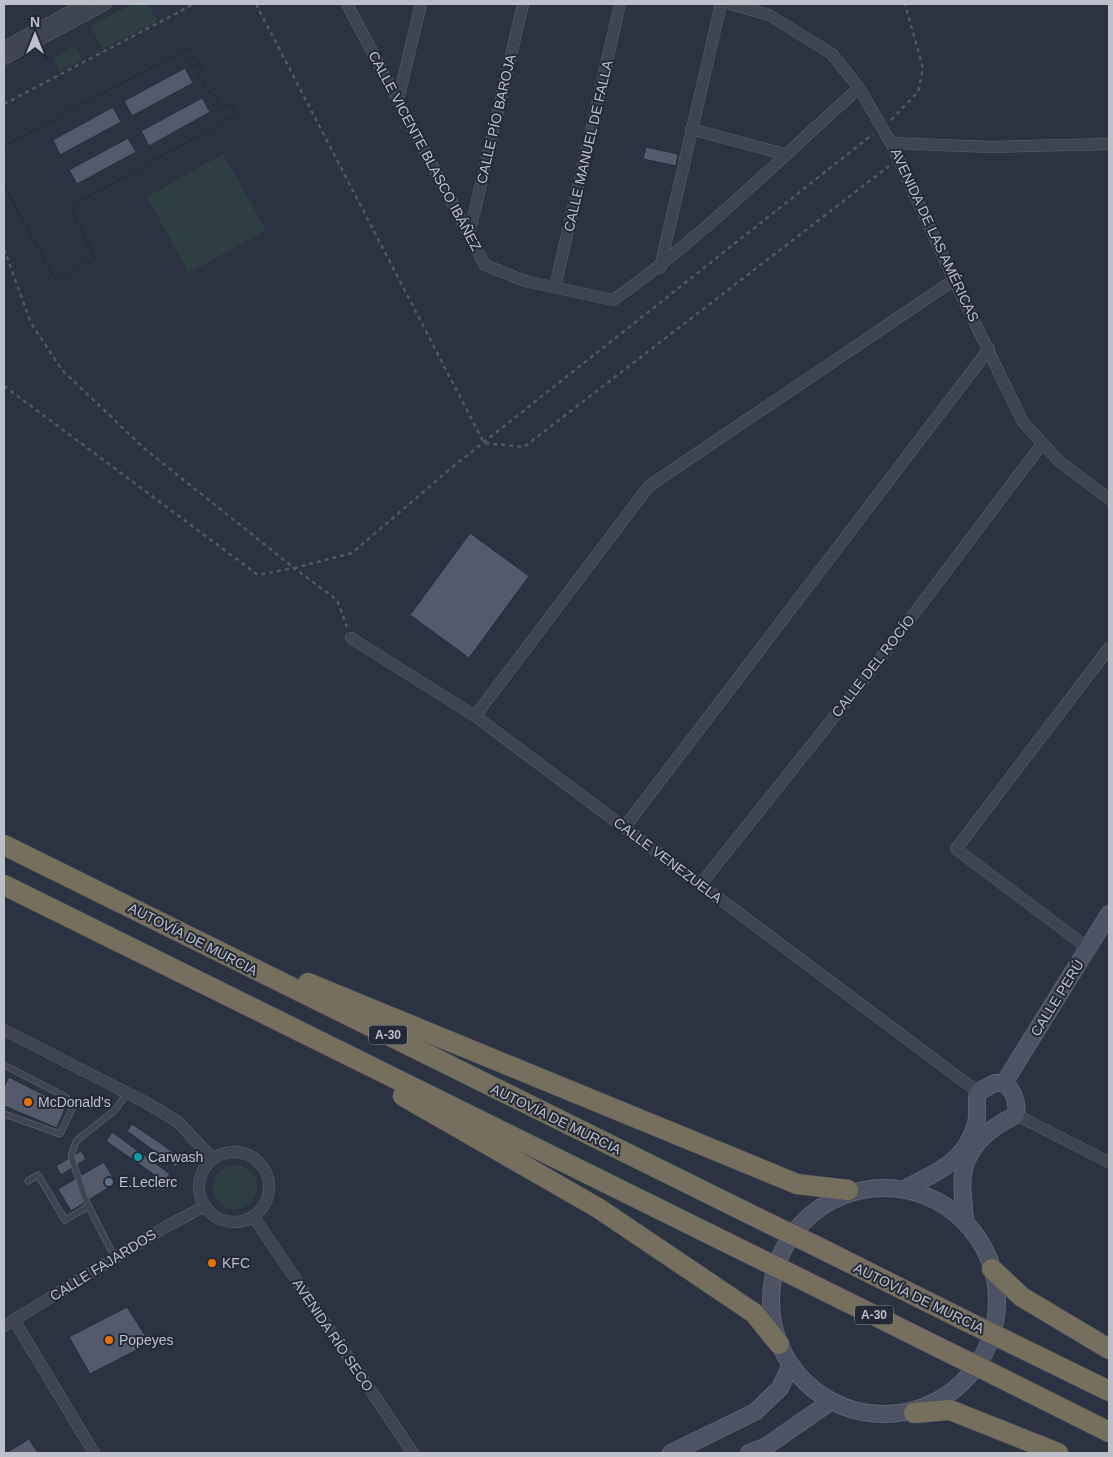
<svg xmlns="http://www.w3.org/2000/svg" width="1113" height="1457" font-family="Arial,sans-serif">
<rect width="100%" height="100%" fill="#2b3241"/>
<path fill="#2e3f43" d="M 133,4 L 148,4 L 157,21 L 103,49 L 90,26 Z
M 75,46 L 82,60 L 60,72 L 53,58 Z
M 223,154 L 266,230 L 189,273 L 147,197 Z
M213 1187a22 22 0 1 1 44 0a22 22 0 1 1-44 0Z"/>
<path fill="#545a6c" stroke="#252b39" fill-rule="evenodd" d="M 188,48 L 195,58 L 189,62 L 192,67 L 199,63 L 203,70 L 198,73 L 212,97 L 216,95 L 222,109 L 231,105 L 236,115 L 70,207 L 95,258 L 55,279 L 4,185 L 4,146 ZM 185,68 L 193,83 L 132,116 L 124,101 ZM 202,98 L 210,112 L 149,146 L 141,131 ZM 113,107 L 121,122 L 60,155 L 53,140 ZM 128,138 L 136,152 L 77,184 L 69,170 Z
M 188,48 L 195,58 L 189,62 L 192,67 L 199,63 L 203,70 L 198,73 L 212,97 L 216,95 L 222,109 L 231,105 L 236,115 L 70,207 L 95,258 L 55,279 L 4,185 L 4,146 Z
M 646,147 L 678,154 L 676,166 L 643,159 Z
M 470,533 L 529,576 L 469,658 L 410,615 Z
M 9,1077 L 66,1106 L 57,1128 L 4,1106 L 4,1087 Z
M 132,1124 L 182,1158 L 176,1167 L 127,1131 Z
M 112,1132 L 170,1174 L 158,1191 L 149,1185 L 156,1176 L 106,1141 Z
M 81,1151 L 86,1159 L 61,1175 L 56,1166 Z
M 104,1162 L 116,1183 L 71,1211 L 58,1189 Z
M 127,1307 L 150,1343 L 90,1374 L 69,1337 Z
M 29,1439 L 38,1453 L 6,1453 Z"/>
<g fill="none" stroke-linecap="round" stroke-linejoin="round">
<g stroke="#5d626f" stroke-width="7">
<path id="lane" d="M 4,1065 L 66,1097 L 73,1107 L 60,1134 L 4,1114
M 28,1181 L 38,1175 L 65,1220 L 89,1206
M 115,1258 L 86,1201 L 71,1156 L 76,1141 L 115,1110 L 127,1093"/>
</g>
<g stroke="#5d626f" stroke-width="12">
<path id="street" d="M 347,4 L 485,265 L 525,281 L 613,300 C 702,238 778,160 859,88
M 731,4 L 769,15 L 832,54 L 859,88 L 891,143 L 954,280 L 1023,422 L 1059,461 L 1109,499
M 4,47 L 84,4
M 4,59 L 106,4
M 398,100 L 421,4
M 691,129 L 784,154
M 891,143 L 991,147 L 1109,144
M 469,235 L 523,4
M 660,268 L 721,4
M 555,287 L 620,4
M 351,638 L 475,716 L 978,1092
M 475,716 L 649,486 L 954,280
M 624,828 L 989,349
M 700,885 L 870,672 L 1042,444
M 1088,948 L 956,849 L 1109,648
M 4,1030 L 145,1102 L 177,1121 L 213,1159
M 1016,1115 L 1109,1162
M199 1187a35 35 0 1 1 70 0a35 35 0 1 1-70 0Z
M 253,1216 L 413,1453
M 14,1320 L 94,1453
M 4,1326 L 167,1226 L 205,1206"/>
</g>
<g stroke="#5d626f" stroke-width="18">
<path id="secondary" d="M 1004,1083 L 1109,914
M 908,1187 C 939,1171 966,1161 976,1123 C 979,1113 975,1103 978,1092 L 995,1083 L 1004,1083 C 1014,1091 1018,1103 1016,1115 C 991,1127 967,1145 963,1175 C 961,1188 964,1205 965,1218
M771 1301a113 113 0 1 1 226 0a113 113 0 1 1-226 0Z
M 671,1453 L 755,1412 L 780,1388 L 791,1365
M 749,1453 L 765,1447 L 830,1402"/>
</g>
<g stroke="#494f5c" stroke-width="21">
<path id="highway" d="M 4,845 L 772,1225
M 4,885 L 756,1257
M 308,983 L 797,1184 L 848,1190
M 403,1096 L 598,1208 L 754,1313 L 779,1344
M 812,1244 L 968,1322
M 992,1269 L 1022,1297 L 1109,1349
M 793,1275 L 954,1355
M 1013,1344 L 1109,1391
M 993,1374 L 1109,1432
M 914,1413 L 950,1410 L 1058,1453"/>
</g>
<path stroke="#4d5c61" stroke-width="2.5" stroke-dasharray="4 4" stroke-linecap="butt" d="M 256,4 L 484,443 L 524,447 L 889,166
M 4,104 L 194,4
M 891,120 L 918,92 L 923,68 L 905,4
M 4,249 L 31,323 L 62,370 L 145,449 L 294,568 L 352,553 L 450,469 L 873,134
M 4,386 L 258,575 L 294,568 L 337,600 L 347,627"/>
<use href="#lane" stroke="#3f4451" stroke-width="5.5"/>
<use href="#street" stroke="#3f4451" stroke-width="11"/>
<use href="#secondary" stroke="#4d5364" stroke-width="16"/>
<use href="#highway" stroke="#766f5d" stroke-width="20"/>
<g stroke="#494f5c" stroke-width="21" stroke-linecap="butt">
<path id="highway-bridge" d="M 772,1225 L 812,1244
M 756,1257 L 793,1275
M 968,1322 L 1013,1344
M 954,1355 L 993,1374"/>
</g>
<use href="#highway-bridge" stroke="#766f5d" stroke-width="20"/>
</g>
<g fill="#e8710a" stroke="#232937" stroke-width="2">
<circle cx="28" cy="1102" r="5"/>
<circle cx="212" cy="1263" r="5"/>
<circle cx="109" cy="1340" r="5"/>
</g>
<circle fill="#0f9aa8" stroke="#232937" stroke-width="2" cx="138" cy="1157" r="5"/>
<circle fill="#5c6f8a" stroke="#232937" stroke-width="2" cx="109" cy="1182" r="5"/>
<g text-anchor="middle" stroke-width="4" stroke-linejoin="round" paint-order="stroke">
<g fill="#232937" stroke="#8e939f" stroke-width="1">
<rect x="369" y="1025.5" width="38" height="19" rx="4"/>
<rect x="855" y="1305.5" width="38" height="19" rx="4"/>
</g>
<g font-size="12" font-weight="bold" fill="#bcc0cb">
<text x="388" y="1039">A-30</text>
<text x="874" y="1319">A-30</text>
</g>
<g font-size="14" fill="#bcc0cb" stroke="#232937">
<text transform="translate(496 119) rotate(-77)" y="5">CALLE PÍO BAROJA</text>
<text transform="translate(588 146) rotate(-77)" y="5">CALLE MANUEL DE FALLA</text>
<text transform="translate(425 151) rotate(62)" y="5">CALLE VICENTE BLASCO IBÁÑEZ</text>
<text transform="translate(935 235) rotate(65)" y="5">AVENIDA DE LAS AMÉRICAS</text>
<text transform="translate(873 666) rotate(-52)" y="5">CALLE DEL ROCÍO</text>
<text transform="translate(668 860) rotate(37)" y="5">CALLE VENEZUELA</text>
<text transform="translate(193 939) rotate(27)" y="5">AUTOVÍA DE MURCIA</text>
<text transform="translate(1057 998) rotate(-58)" y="5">CALLE PERÚ</text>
<text transform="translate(556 1119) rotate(26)" y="5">AUTOVÍA DE MURCIA</text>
<text transform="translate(103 1265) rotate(-32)" y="5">CALLE FAJARDOS</text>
<text transform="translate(919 1298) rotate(26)" y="5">AUTOVÍA DE MURCIA</text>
<text transform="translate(333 1335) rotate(56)" y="5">AVENIDA RÍO SECO</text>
</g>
<g font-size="14" fill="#bcc0cb" stroke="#232937" text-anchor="start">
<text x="38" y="1107">McDonald's</text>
<text x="148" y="1162">Carwash</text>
<text x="119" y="1187">E.Leclerc</text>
<text x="222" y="1268">KFC</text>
<text x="119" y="1345">Popeyes</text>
</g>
</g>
<rect width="1113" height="1457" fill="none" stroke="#bcc0cb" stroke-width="10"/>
<g transform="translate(35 35)" stroke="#232937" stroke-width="4" paint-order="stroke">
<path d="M0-4L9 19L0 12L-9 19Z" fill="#bcc0cb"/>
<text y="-8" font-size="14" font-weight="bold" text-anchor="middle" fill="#bcc0cb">N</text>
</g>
</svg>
